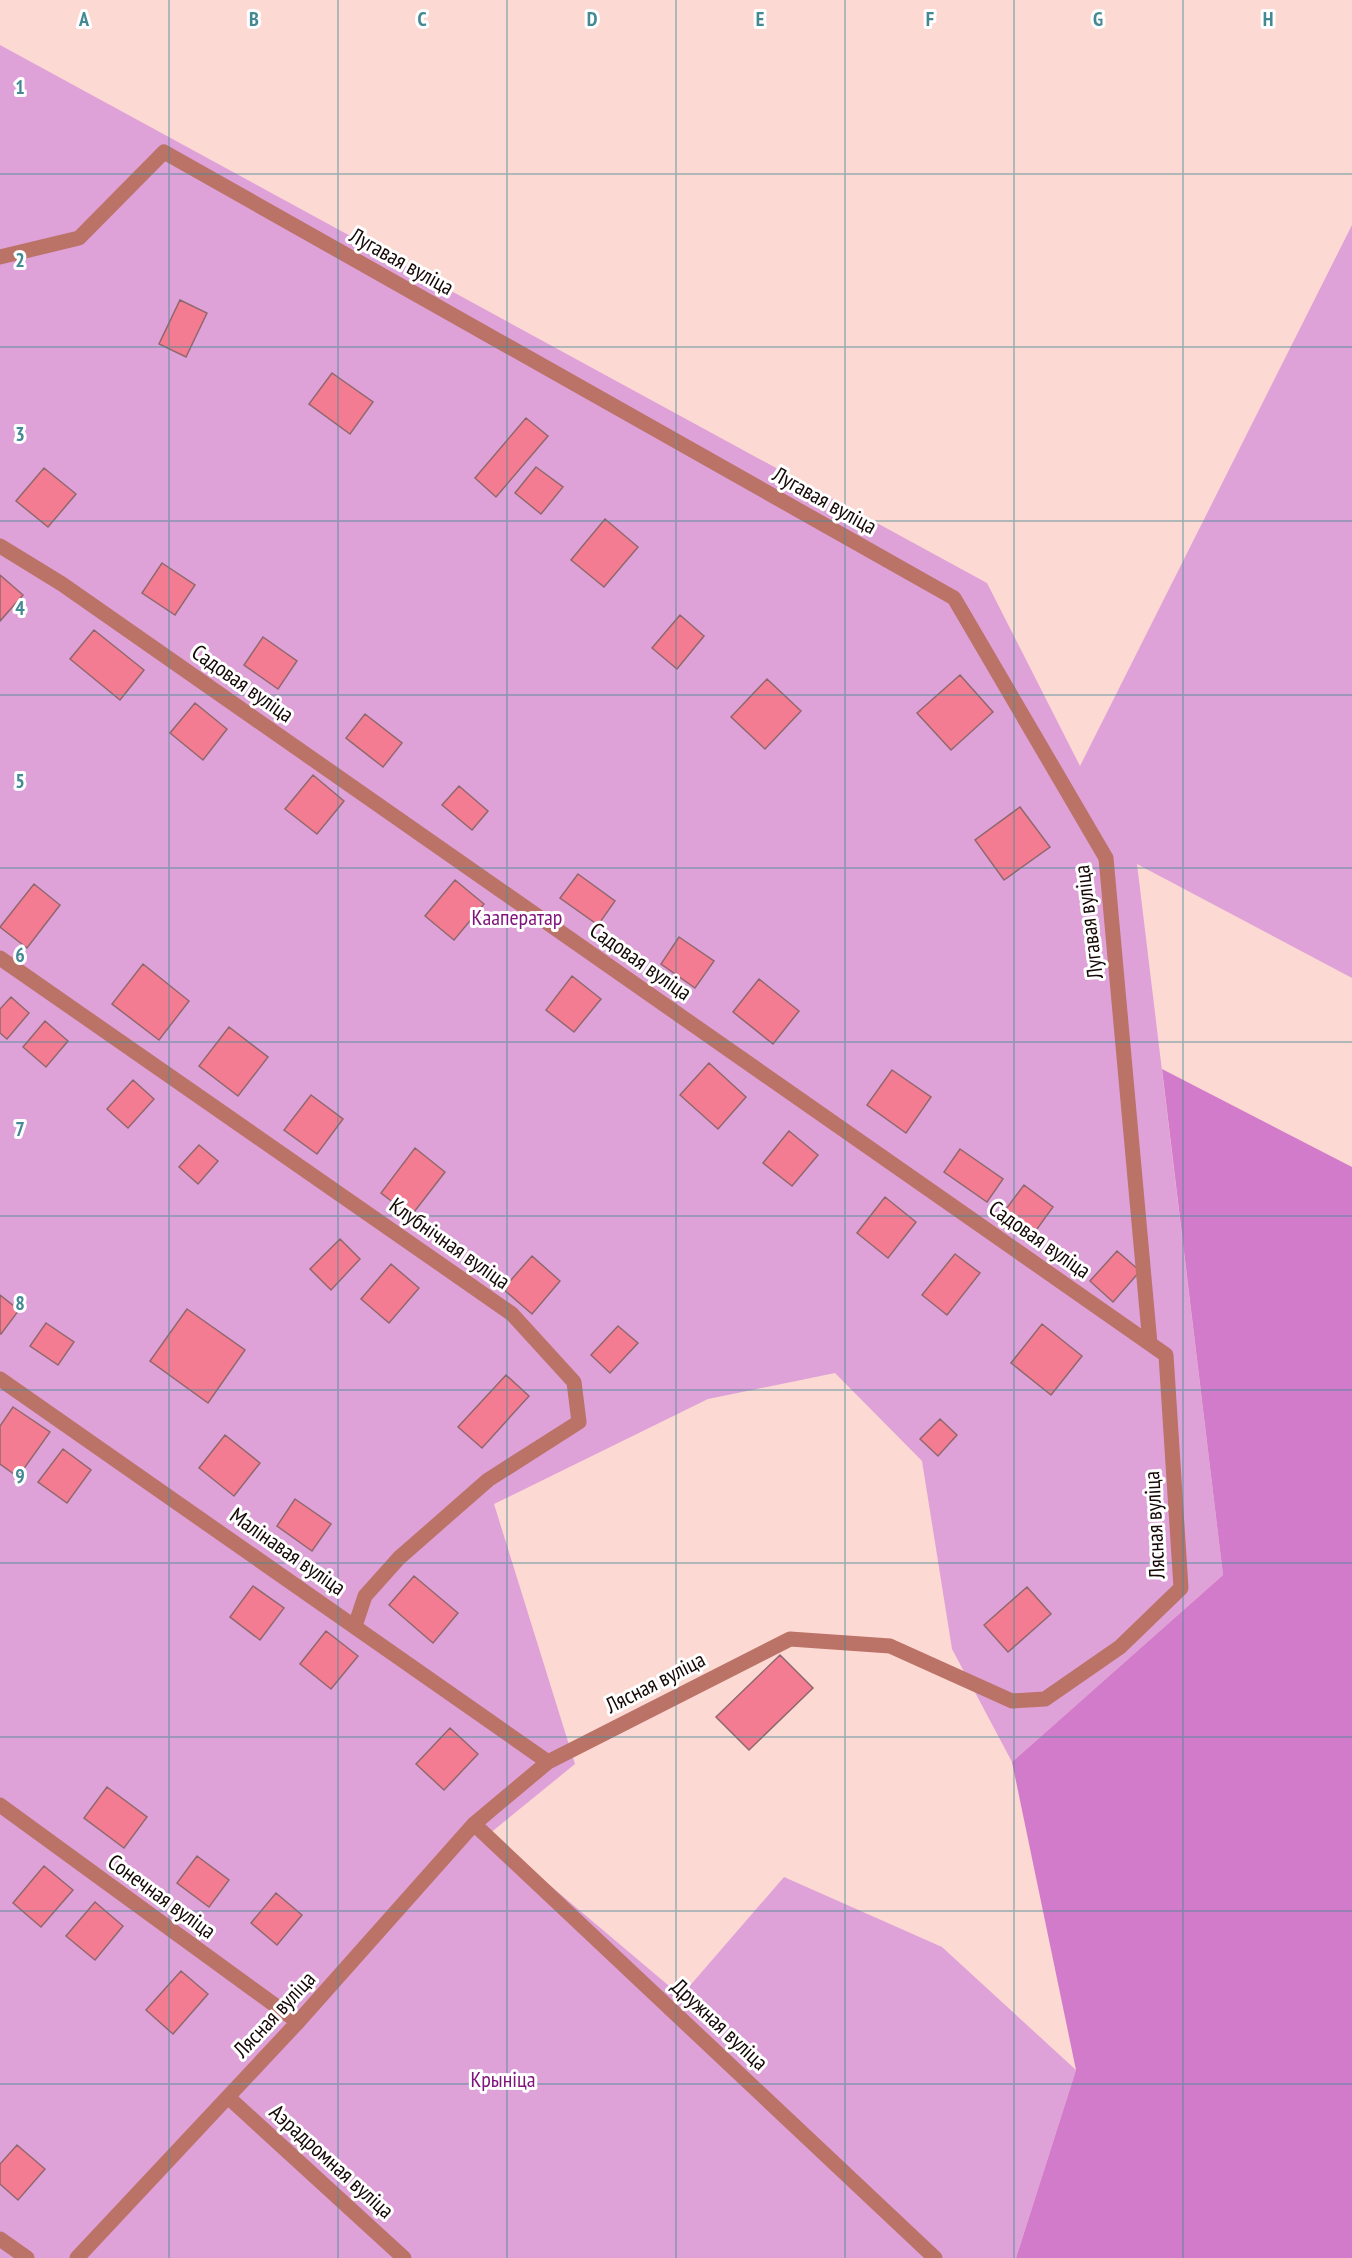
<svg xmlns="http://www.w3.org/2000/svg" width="1352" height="2258" font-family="'PT Sans Narrow',sans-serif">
<rect width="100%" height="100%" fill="#fdd9d3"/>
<path fill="#dea2d8" d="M 0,45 L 987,583 L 1080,766 L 1352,225 L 1352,978 L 1137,864 L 1223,1575 L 1012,1762 L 952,1649 L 922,1461 L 835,1373 L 708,1399 L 494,1504 L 575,1764 L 489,1834 L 681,1996 L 784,1877 L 942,1947 L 1076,2070 L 1016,2258 L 0,2258 Z"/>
<path fill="#d27bcb" d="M 1162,1069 L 1352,1167 L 1352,2258 L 1016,2258 L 1076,2070 L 1012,1762 L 1223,1575 Z"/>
<path fill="#f47c92" stroke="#8f686d" stroke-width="1.5" d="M 180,300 L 207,313 L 186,357 L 159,344 Z
M 332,373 L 373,402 L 350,434 L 309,404 Z
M 526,418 L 548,436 L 496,497 L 475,478 Z
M 536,467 L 563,487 L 541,514 L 515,493 Z
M 44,468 L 76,494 L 48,527 L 16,501 Z
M 605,519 L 638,547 L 604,587 L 571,560 Z
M 162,563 L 195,585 L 175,615 L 142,593 Z
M 0,575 L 23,595 L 0,621 Z
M 680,615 L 704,636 L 677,669 L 652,648 Z
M 94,630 L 144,670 L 120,700 L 70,659 Z
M 263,637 L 297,661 L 278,689 L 244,665 Z
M 960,675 L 993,712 L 951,750 L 917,713 Z
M 767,679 L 801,711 L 765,749 L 731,717 Z
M 195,703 L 227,729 L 203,760 L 170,733 Z
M 365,714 L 402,743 L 383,767 L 346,738 Z
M 313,775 L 344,801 L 317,834 L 285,809 Z
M 459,786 L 488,811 L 472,830 L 442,805 Z
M 1020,807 L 1050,847 L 1004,880 L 975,840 Z
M 578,874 L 615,901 L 598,925 L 560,898 Z
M 455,880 L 484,904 L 454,940 L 425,916 Z
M 34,884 L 60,905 L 27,948 L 0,927 Z
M 679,937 L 714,961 L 695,988 L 661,964 Z
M 143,964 L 189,1001 L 159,1040 L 112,1004 Z
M 572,976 L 601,999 L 574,1032 L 546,1010 Z
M 759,979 L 799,1011 L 773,1044 L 733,1012 Z
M 11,997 L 29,1013 L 7,1039 L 0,1033 L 0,1009 Z
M 45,1021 L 68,1041 L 46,1067 L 23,1047 Z
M 229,1027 L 268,1057 L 238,1096 L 199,1066 Z
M 709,1063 L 746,1097 L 718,1129 L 680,1095 Z
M 892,1070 L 931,1097 L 906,1133 L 867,1105 Z
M 133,1080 L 154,1099 L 128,1128 L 107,1109 Z
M 311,1095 L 343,1119 L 317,1154 L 284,1130 Z
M 789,1131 L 818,1155 L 792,1186 L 763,1163 Z
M 199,1145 L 218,1161 L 198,1184 L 179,1167 Z
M 415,1148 L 445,1172 L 411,1216 L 381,1193 Z
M 960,1149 L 1003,1179 L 987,1202 L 944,1172 Z
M 1024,1185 L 1053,1207 L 1032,1236 L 1003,1213 Z
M 885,1197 L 916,1222 L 888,1258 L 857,1233 Z
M 340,1239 L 360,1259 L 331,1290 L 310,1269 Z
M 1117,1251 L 1140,1271 L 1113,1302 L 1090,1281 Z
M 955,1254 L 980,1273 L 947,1315 L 922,1295 Z
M 532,1256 L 560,1281 L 532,1314 L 503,1289 Z
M 391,1264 L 419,1288 L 389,1323 L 361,1299 Z
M 0,1295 L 19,1310 L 1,1334 L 0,1334 Z
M 187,1309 L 245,1350 L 208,1403 L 150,1361 Z
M 46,1323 L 74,1342 L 58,1365 L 30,1346 Z
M 1042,1324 L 1082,1356 L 1051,1395 L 1011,1363 Z
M 618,1326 L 638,1343 L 610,1373 L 591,1355 Z
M 506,1375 L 529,1396 L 482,1448 L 458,1427 Z
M 13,1407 L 50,1432 L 18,1477 L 0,1464 L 0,1426 Z
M 940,1419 L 957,1435 L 938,1456 L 920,1439 Z
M 225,1435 L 260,1463 L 234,1496 L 199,1468 Z
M 63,1449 L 91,1470 L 67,1503 L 38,1482 Z
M 295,1499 L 331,1524 L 312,1551 L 277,1526 Z
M 414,1576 L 458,1613 L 433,1643 L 389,1605 Z
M 253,1586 L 284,1608 L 260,1640 L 230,1617 Z
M 1027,1587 L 1051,1614 L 1008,1652 L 984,1625 Z
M 326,1631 L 358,1656 L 331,1689 L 300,1664 Z
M 780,1655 L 813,1688 L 749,1750 L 716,1717 Z
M 450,1728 L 478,1754 L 444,1790 L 416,1764 Z
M 107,1787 L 147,1817 L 124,1848 L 84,1818 Z
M 197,1856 L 229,1880 L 209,1907 L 177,1883 Z
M 44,1866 L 73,1890 L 41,1927 L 13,1903 Z
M 276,1893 L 302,1915 L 277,1945 L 251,1923 Z
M 95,1902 L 123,1926 L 95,1960 L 66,1936 Z
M 181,1971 L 208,1994 L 173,2034 L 146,2010 Z
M 17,2145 L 45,2169 L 18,2200 L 0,2184 L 0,2164 Z"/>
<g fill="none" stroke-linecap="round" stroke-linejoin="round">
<path stroke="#bb7267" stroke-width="15" d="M 0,257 L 79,238 L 164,152 L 954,598 L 1106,858 L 1150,1344
M 0,546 L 62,584 L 1166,1355 L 1181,1588 L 1120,1647 L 1045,1699 L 1012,1701 L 890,1646 L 790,1639 L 548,1762 L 474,1824 L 298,2022 L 77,2258
M 0,958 L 512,1314 L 574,1382 L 579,1422 L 488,1480 L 399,1558 L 365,1596 L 355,1626
M 0,1379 L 548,1762
M 0,1805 L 298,2022
M 474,1824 L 935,2258
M 228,2097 L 404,2258
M 0,2239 L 27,2258"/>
</g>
<path fill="none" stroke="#438994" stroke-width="1.5" stroke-opacity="0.55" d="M 169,0 L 169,2258M 338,0 L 338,2258M 507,0 L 507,2258M 676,0 L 676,2258M 845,0 L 845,2258M 1014,0 L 1014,2258M 1183,0 L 1183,2258M 0,174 L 1352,174M 0,347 L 1352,347M 0,521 L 1352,521M 0,695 L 1352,695M 0,868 L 1352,868M 0,1042 L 1352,1042M 0,1216 L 1352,1216M 0,1390 L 1352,1390M 0,1563 L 1352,1563M 0,1737 L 1352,1737M 0,1911 L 1352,1911M 0,2084 L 1352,2084"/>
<g text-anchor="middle" stroke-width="6" stroke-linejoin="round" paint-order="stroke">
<g font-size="22" fill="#150806" stroke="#fff">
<text transform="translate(402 261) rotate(29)" y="8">Лугавая вуліца</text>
<text transform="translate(825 500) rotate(29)" y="8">Лугавая вуліца</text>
<text transform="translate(243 683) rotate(35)" y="8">Садовая вуліца</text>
<text transform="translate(1088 922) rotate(-97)" y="8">Лугавая вуліца</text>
<text transform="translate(641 961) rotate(35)" y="8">Садовая вуліца</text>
<text transform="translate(1040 1239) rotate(35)" y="8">Садовая вуліца</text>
<text transform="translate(450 1243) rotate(35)" y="8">Клубнічная вуліца</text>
<text transform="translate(1154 1525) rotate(-93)" y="8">Лясная вуліца</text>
<text transform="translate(288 1551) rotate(35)" y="8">Малінавая вуліца</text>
<text transform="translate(655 1682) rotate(-27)" y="8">Лясная вуліца</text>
<text transform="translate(162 1896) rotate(36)" y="8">Сонечная вуліца</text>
<text transform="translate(274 2014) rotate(-47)" y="8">Лясная вуліца</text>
<text transform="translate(720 2024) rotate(43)" y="8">Дружная вуліца</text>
<text transform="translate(332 2161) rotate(42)" y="8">Аэрадромная вуліца</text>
</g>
<g font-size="22" fill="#7f137b" stroke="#fff">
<text x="517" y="925">Кааператар</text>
<text x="503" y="2087">Крыніца</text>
</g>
</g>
<g font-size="20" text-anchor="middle" font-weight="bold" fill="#438994" stroke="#fff" stroke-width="6" stroke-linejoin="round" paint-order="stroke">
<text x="84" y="26">A</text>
<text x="254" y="26">B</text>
<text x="422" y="26">C</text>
<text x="592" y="26">D</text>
<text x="760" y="26">E</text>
<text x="930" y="26">F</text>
<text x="1098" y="26">G</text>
<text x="1268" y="26">H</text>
<text x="20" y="94">1</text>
<text x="20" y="267">2</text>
<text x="20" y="441">3</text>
<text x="20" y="615">4</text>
<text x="20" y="788">5</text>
<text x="20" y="962">6</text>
<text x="20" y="1136">7</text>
<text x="20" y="1310">8</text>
<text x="20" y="1483">9</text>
</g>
</svg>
